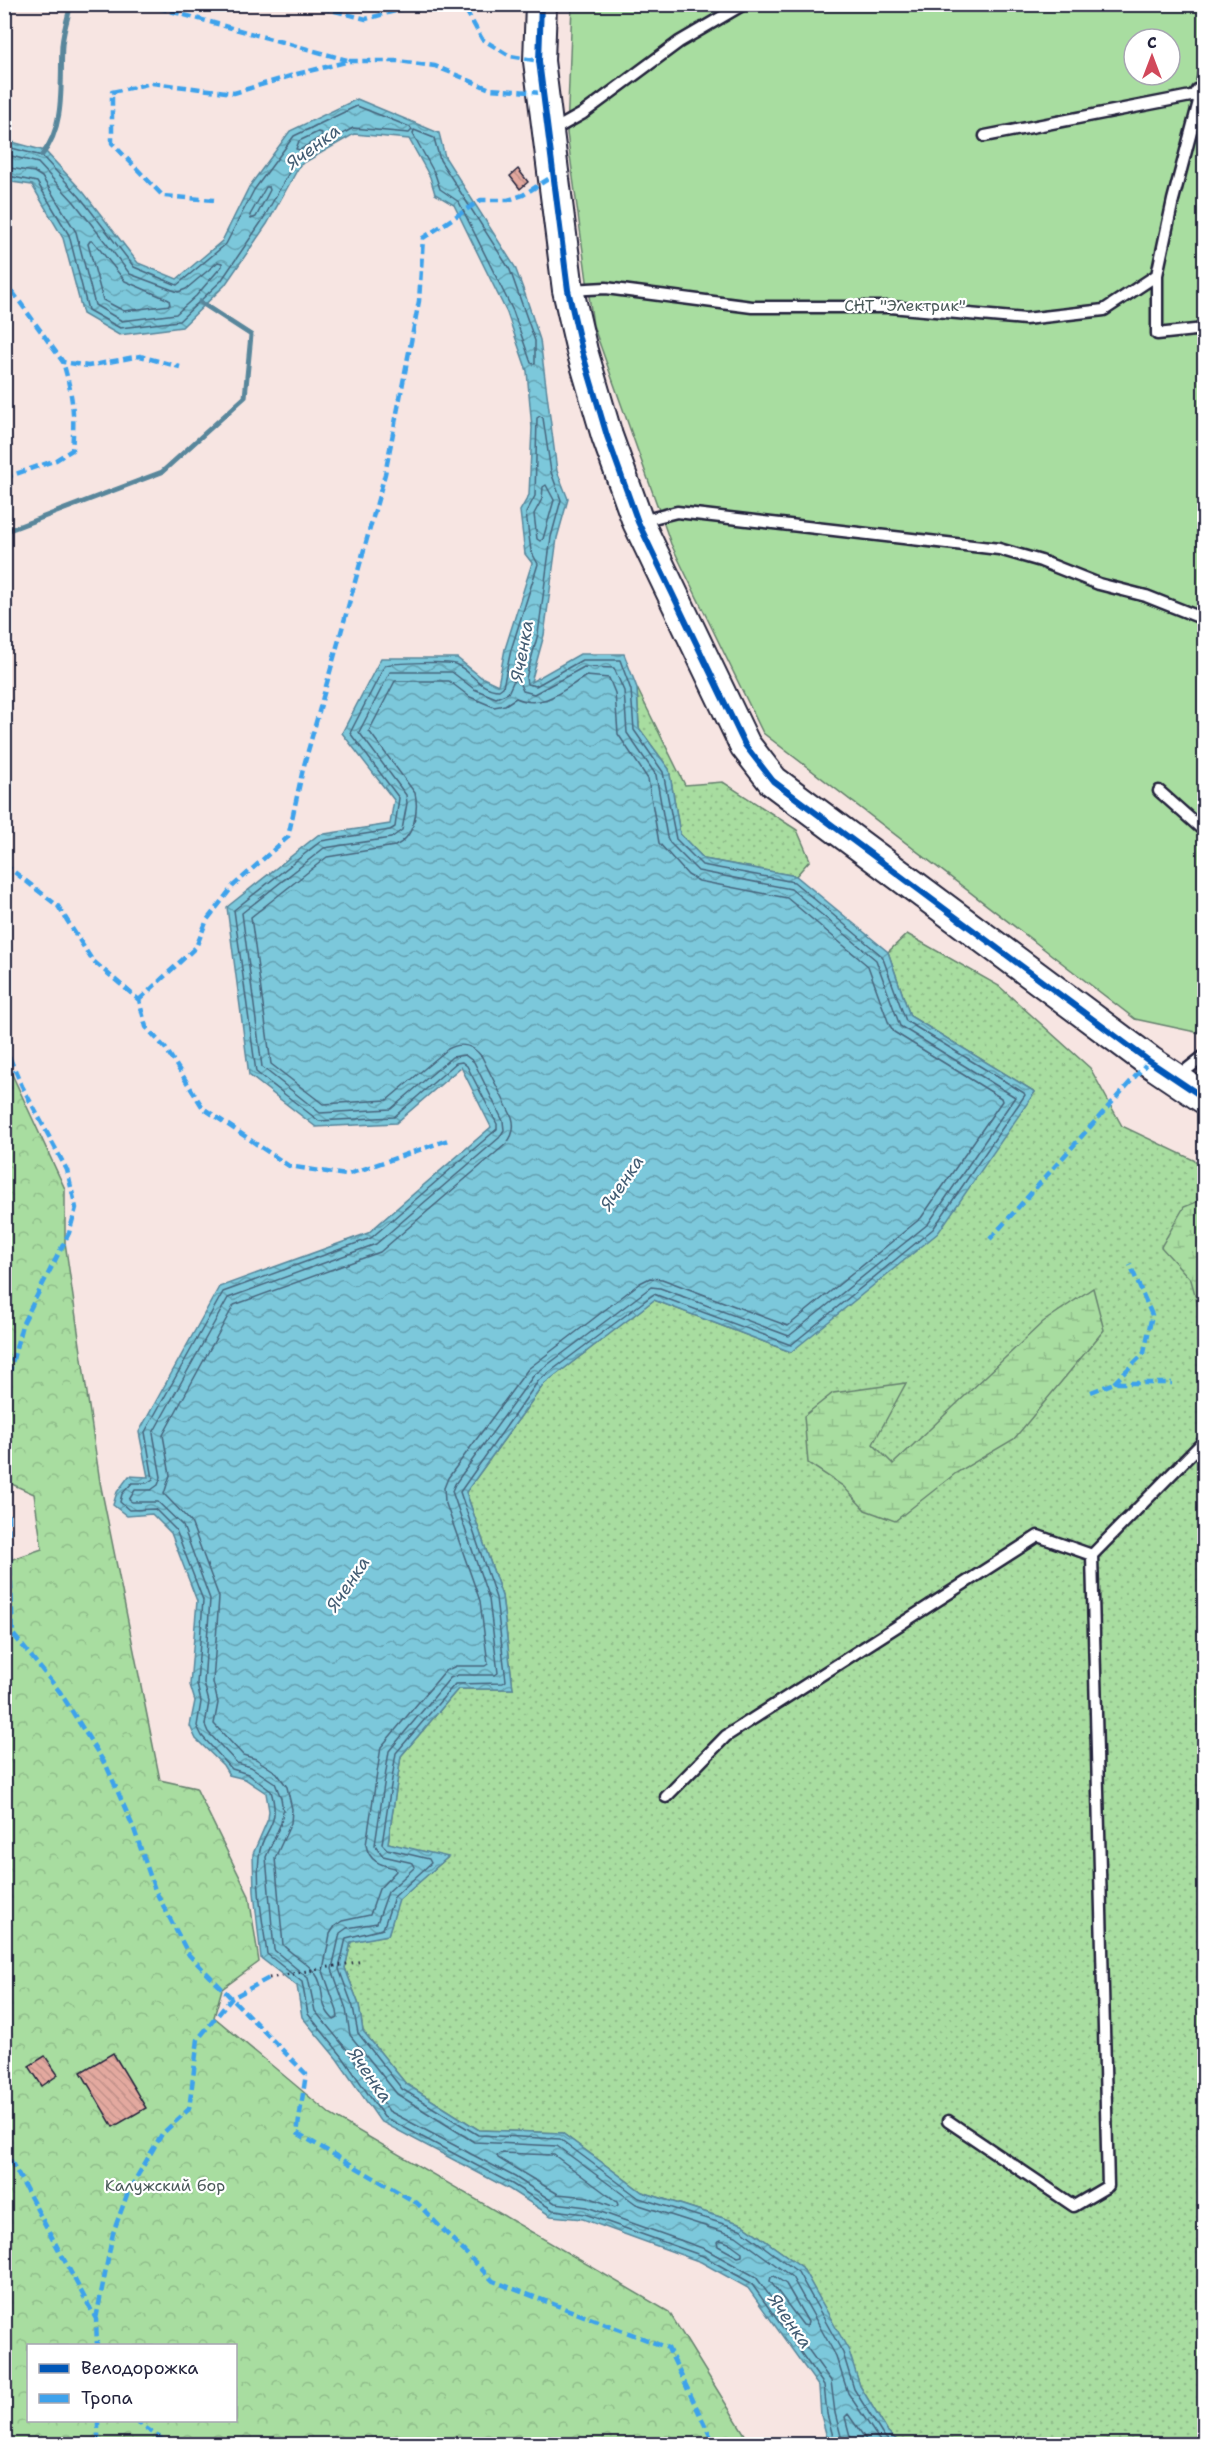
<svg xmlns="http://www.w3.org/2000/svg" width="1209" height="2449" font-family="'Shantell Sans',sans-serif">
<defs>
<pattern id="grass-dots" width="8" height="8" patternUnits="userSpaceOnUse" patternTransform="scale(1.5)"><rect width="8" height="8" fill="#a8dda0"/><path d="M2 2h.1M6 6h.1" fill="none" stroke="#90bd8b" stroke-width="1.8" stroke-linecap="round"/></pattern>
<pattern id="forest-crowns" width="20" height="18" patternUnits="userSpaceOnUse" patternTransform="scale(1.5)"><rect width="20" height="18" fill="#a8dda0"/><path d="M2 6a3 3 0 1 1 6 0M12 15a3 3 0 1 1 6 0" fill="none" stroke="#90bd8b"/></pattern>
<pattern id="wetland-marsh" width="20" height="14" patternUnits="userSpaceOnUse" patternTransform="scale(1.5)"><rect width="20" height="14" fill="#a8dda0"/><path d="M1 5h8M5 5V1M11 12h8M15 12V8" fill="none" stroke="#90bd8b"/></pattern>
<pattern id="water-waves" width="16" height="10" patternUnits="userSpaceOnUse" patternTransform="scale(1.5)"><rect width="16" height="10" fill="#7cc8db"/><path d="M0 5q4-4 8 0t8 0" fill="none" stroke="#65a2b3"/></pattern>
<pattern id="building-back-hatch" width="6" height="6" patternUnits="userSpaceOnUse" patternTransform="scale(1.5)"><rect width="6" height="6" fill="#e3a99f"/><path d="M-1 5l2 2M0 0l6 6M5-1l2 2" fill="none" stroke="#c2918a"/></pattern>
</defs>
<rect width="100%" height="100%" fill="#f7e5e2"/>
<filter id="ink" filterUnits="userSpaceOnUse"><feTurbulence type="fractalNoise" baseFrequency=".0167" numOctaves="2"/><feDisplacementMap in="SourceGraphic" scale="12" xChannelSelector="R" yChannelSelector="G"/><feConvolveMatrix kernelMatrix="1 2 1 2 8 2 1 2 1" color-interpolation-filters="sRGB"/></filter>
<g filter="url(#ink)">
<path fill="url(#grass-dots)" stroke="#65806e" stroke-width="1.5" d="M 637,688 L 685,785 L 723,782 L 797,830 L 810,860 L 796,876 L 704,859 L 680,834 L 669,769 L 639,728 Z
M 907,934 L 999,986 L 1090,1068 L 1122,1126 L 1204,1165 L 1204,2444 L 901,2444 L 887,2431 L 860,2386 L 848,2351 L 802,2267 L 742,2224 L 642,2192 L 562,2133 L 479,2130 L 406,2084 L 363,2031 L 359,2005 L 345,1968 L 351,1941 L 388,1935 L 398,1900 L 447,1858 L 388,1843 L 401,1756 L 458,1689 L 513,1689 L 502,1596 L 466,1492 L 544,1384 L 654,1300 L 791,1352 L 1035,1092 L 910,1016 L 888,952 Z"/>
<path fill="url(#forest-crowns)" stroke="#65806e" stroke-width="1.5" fill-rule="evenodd" d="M 4,1057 L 65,1189 L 65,1242 L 100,1482 L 160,1780 L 196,1788 L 249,1896 L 259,1962 L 222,1989 L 214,2017 L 331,2115 L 669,2312 L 747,2438 L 754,2444 L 5,2444 L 4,1562 L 42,1549 L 34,1494 L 5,1481 ZM 28,2346 L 236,2346 L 236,2420 L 28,2420 Z"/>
<path fill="url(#wetland-marsh)" stroke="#65806e" stroke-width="1.5" d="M 1204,1199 L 1204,1308 L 1199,1309 L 1191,1280 L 1161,1247 L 1184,1207 Z
M 1093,1288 L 1104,1330 L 1014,1439 L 956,1473 L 895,1521 L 865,1510 L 843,1486 L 808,1463 L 804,1416 L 833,1393 L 906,1383 L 873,1444 L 893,1464 L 1043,1322 Z"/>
<path fill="#a8dda0" stroke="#65806e" stroke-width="1.5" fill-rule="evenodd" d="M 572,5 L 1204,5 L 1204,1032 L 1200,1033 L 1135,1019 L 763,733 L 671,544 L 593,325 L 567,133 ZM 1134,39 L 1170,39 L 1170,75 L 1134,75 Z"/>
<path fill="url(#water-waves)" stroke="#58869b" stroke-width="1.5" d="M 357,99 L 439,133 L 445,157 L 515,267 L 526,297 L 540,340 L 557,471 L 568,499 L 557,538 L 544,635 L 531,682 L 580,654 L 624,654 L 637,688 L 639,728 L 669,769 L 680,834 L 704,859 L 796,876 L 888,952 L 910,1016 L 1035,1092 L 938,1233 L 791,1352 L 654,1300 L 544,1384 L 466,1492 L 502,1596 L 513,1689 L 458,1689 L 401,1756 L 388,1843 L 448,1857 L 399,1900 L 388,1935 L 351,1942 L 345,1968 L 359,2005 L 363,2031 L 406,2084 L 479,2130 L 562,2133 L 642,2192 L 742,2224 L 802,2267 L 849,2351 L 860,2386 L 887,2431 L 901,2444 L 831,2444 L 828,2441 L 821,2415 L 819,2387 L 748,2288 L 701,2262 L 583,2219 L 551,2216 L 509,2189 L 380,2121 L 337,2059 L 302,2017 L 297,1986 L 261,1958 L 254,1892 L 253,1854 L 268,1819 L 269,1811 L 266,1793 L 245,1779 L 229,1775 L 223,1765 L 196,1739 L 190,1726 L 195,1701 L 190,1685 L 197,1601 L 171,1533 L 152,1514 L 127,1516 L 113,1505 L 117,1492 L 129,1476 L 148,1477 L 139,1432 L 219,1287 L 368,1233 L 491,1127 L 461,1067 L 396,1123 L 316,1127 L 249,1075 L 227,907 L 318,835 L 390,824 L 394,800 L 342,733 L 381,658 L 457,658 L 481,677 L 498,685 L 505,649 L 532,563 L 525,554 L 520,511 L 529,495 L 532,428 L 527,371 L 507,313 L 454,205 L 435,194 L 430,177 L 409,139 L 354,134 L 300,165 L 267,224 L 225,285 L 182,327 L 119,335 L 83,314 L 63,238 L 32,185 L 5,181 L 5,140 L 45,151 L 84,193 L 138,263 L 177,279 L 222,241 L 249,187 L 290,131 Z"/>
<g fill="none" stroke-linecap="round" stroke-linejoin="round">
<path stroke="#46647b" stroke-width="1.5" d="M 414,130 L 434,138 L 440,160 L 510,270 L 535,341 L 535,364 L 531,363 L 513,311 L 459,202 L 440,189 L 435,174 L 413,134 Z
M 318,132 L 322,133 L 321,137 L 300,150 L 296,149 L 299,141 Z
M 4,146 L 42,156 L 80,197 L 134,267 L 177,285 L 226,244 L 254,190 L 294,136 L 357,106 L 410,127 L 412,130 L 409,133 L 353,128 L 296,160 L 262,221 L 221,281 L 179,321 L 120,328 L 88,310 L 69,235 L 37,182 L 4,175
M 4,154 L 38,163 L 74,202 L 130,274 L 178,292 L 186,289 L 218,262 L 222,263 L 222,266 L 196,296 L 176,314 L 122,321 L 95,305 L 76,232 L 42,177 L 34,172 L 4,167
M 266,187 L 269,187 L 270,190 L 256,217 L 251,219 L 250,215 Z
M 90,241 L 93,241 L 125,281 L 169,300 L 170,305 L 124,311 L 103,300 L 88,244 Z
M 546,485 L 554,500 L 543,539 L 540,541 L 537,539 L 534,514 L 542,499 L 543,487 Z
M 529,626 L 531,633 L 521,666 L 518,668 L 515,665 L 525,628 Z
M 586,676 L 609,678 L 615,693 L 618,734 L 648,779 L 659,843 L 688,875 L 699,881 L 787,898 L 868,966 L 889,1024 L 894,1032 L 1001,1098 L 1002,1101 L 921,1218 L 788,1326 L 662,1279 L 650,1278 L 640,1283 L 528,1369 L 448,1478 L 444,1488 L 445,1501 L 480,1601 L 488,1664 L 485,1666 L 456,1666 L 445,1671 L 381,1747 L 366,1845 C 369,1861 380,1865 395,1868 L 396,1871 L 379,1889 L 370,1915 L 342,1921 L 335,1926 L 330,1934 L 323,1971 L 337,2011 L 338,2018 L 334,2020 C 316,2003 327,1989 315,1973 C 307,1962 292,1955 283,1945 L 275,1858 L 291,1823 L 292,1809 L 287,1787 L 277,1773 L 256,1759 L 243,1755 L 214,1724 L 218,1703 L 213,1682 L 219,1597 L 191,1522 L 164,1494 L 170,1475 L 163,1435 L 234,1305 L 380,1252 L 506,1144 C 513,1136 515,1127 512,1117 L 482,1057 C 473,1045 461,1042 448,1049 L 387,1100 L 323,1104 L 271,1064 L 251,917 L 327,857 L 395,846 C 414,838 419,811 415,793 L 369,731 L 395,681 L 449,681 L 470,697 L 494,707 L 505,705 L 516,698 C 543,710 563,690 586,676 Z
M 500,2153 L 554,2155 L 617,2202 L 618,2205 L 615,2207 L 588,2197 L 558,2194 L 498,2158 L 497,2155 Z
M 721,2240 L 731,2244 L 742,2252 L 742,2256 L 738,2257 L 718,2246 L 717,2242 Z
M 771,2277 L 774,2276 L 786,2284 L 808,2322 L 807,2326 L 803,2325 L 770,2281 Z
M 835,2444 L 827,2414 L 824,2385 L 751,2283 L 703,2256 L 585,2214 L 553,2210 L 512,2184 L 384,2117 L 342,2056 L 308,2014 L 302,1982 L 267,1954 C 263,1923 256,1888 259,1857 C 261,1829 282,1829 271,1791 L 248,1774 L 232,1769 L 202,1736 L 197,1726 L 201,1702 L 197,1684 L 203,1600 L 176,1530 L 155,1509 L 129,1510 L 120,1502 L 122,1494 L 132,1483 L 147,1483 L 153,1479 L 145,1432 L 223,1292 L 371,1238 L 497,1129 L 497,1124 L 467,1066 L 462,1062 L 456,1063 L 394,1117 L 319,1121 L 256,1072 L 234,910 L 321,841 L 390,830 L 395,827 L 399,798 L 350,733 L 385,665 C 395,663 447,661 455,664 C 471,670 479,690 499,690 L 503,687 L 511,650 L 538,564 L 531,551 L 526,513 L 535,496 L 537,418 L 540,416 L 543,418 L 551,472 L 561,500 L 551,537 L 538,634 L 526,678 L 527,684 L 536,686 L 582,660 L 620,660 L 631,690 L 634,730 L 663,772 L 676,839 L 702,865 L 794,882 L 882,956 L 906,1021 L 1024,1093 L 1025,1095 L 933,1229 L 791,1345 L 654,1294 L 539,1380 L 460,1492 L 496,1598 L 506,1681 L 503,1683 L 455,1684 L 396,1753 L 382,1844 L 387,1849 L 429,1859 L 431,1863 L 394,1897 L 383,1929 L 346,1938 L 339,1969 L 353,2007 L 358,2033 L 402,2089 L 478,2135 L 560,2139 L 639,2198 L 740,2229 L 798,2272 L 843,2353 L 854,2389 L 882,2434 L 892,2444
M 843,2444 L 835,2413 L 831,2381 L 756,2277 L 705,2249 L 587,2207 L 555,2203 L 515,2177 L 389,2111 L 348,2051 L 315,2011 L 308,1978 L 274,1950 L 266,1857 L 281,1823 L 283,1811 L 281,1798 L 275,1783 L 251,1767 L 237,1763 L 208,1732 L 205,1725 L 209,1702 L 204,1683 L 210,1599 L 183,1526 L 158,1502 L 132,1502 L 129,1500 L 135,1490 L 151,1490 L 158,1485 L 161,1477 L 153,1433 L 228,1298 L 376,1244 L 499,1138 L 504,1130 L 503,1121 L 474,1062 L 465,1055 L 452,1057 L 391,1109 L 320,1113 L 262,1067 L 242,913 L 324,848 L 391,838 L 402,830 L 407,803 L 406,795 L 359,732 L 390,672 L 452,672 L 474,689 L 496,698 L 508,693 L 515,678 L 518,680 L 523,691 L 534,694 L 584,667 L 614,668 L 624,691 L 627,733 L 656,775 L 667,837 L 670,843 L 698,871 L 791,889 L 876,960 L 900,1026 L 1015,1097 L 928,1224 L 789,1336 L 660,1288 L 651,1287 L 534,1375 L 455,1484 L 452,1491 L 489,1599 L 498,1673 L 495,1675 L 458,1675 L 450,1678 L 389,1751 L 375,1845 L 383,1856 L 413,1863 L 415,1867 L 388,1892 L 377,1923 L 347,1928 L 340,1933 L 332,1969 L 346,2009 L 350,2035 L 397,2094 L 474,2142 L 557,2146 L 636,2204 L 736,2236 L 792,2277 L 836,2356 L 848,2393 L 882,2444
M 852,2444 L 845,2417 L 848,2414 L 869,2444"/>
<path stroke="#58869b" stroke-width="5" d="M 42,155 C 66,126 60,81 62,45 C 63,33 67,20 70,8
M 4,532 L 162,472 L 245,397 L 251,335 L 200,302"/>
</g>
<path fill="url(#building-back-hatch)" stroke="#22223b" stroke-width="1.5" d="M 518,169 L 528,182 L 520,189 L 510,176 Z
M 113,2053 L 146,2108 L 113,2127 L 81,2072 Z
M 45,2056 L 58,2075 L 42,2086 L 29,2066 Z"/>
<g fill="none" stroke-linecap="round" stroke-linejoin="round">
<g stroke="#22223b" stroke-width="15">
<path id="lane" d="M 550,132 L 582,114 L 679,42 L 744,4
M 985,136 L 1201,94 L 1204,73
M 1157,275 L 1157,334 L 1204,329
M 569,290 L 606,288 L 752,307 L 890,307 L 1025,319 L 1104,310 L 1157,275 L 1173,200 L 1201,94
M 641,521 L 677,512 L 999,549 L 1041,561 L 1099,584 L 1146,596 L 1204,619
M 1159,791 L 1204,831
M 1176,1078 L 1204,1056
M 666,1797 L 726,1736 L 1038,1536 L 1092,1555 L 1204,1441
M 948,2121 L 1074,2206 L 1108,2186 L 1092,1555"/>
</g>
<g stroke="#22223b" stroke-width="26">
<path id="street" d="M 1201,94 L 1204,93"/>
</g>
<g stroke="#22223b" stroke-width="34">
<path id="secondary" d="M 541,4 L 539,61 L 568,290 L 582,351 L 607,436 L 638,522 L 745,745 L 773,781 L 1149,1061 L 1204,1098"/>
</g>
<path stroke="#22223b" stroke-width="3" stroke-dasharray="1.5 4.5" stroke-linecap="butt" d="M 269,1978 L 363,1961"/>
<use href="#lane" stroke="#fff" stroke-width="10"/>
<use href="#street" stroke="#fff" stroke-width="21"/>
<use href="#secondary" stroke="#fff" stroke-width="30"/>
<path stroke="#3ea2ec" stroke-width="4.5" stroke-dasharray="9 4.5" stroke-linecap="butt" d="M 145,4 L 347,60
M 308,4 L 366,19 L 421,4
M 439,4 L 467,12 L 482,39 L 510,56 L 539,61
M 214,200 L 163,196 L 112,143 L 112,92 L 152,83 L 234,93 L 297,74 L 350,61 L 398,61 L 435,66 L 490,89 L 543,93
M 4,280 L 63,362 L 88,366 L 140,356 L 180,367
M 4,478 L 56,460 L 72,450 C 75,414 73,396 63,362
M 4,864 L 58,906 L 92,960 L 139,1000 L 146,1027 L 166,1049 L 203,1108 L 289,1166 L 346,1175 L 448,1140
M 139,1000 L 196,947 L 207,920 L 233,886 L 288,837 L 303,769 L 385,474 L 419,301 L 423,238 L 481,200 L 508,200 L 523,195 L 553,176
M 4,1045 L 22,1086 L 67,1170 L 76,1208 L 69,1233 L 22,1325 L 5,1390 L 5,1446 L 13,1634 L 60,1692 L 107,1767 L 134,1829 L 155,1890 L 189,1955 L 306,2074 L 297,2133 L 417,2203 L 493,2281 L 668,2348 L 714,2444
M 990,1239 L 1149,1061
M 1114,1383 L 1144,1353 L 1152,1315 L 1130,1265
M 1091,1392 L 1114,1383 L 1172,1383
M 4,2148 L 96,2319 L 97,2346
M 96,2319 L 113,2233 L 128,2192 L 162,2134 L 189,2109 L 198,2039 L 232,1998 L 269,1978
M 98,2420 L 98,2444
M 134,2420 L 169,2444"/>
<g stroke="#fff" stroke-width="10">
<path id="cycleway" d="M 541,4 L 539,61 L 568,290 L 582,351 L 607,436 L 638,522 L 745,745 L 773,781 L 1149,1061 L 1204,1098"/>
</g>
<use href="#cycleway" stroke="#0057b8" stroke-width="6"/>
</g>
</g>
<g text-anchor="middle" stroke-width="4.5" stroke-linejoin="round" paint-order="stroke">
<g font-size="16" fill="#4a5a59" stroke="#fff">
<text x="905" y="311">СНТ "Электрик"</text>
<text x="165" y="2191">Калужский бор</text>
</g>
<g font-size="18" font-style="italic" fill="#425c73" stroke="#fff">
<text transform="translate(313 147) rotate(-37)" y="6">Яченка</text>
<text transform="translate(522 651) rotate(-80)" y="6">Яченка</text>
<text transform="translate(622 1183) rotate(-56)" y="6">Яченка</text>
<text transform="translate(348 1584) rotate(-56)" y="6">Яченка</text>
<text transform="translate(370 2075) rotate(55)" y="6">Яченка</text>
<text transform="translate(790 2321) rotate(55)" y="6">Яченка</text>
</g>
</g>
<rect width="1209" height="2449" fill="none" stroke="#fff" stroke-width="24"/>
<rect x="12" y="12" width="1185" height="2425" fill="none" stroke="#22223b" stroke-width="2" filter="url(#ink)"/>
<rect x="27" y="2344" width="210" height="78" fill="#ffffff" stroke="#a7a7b1" stroke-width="1.5"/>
<rect x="39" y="2364" width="30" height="9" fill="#0057b8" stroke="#a7a7b1" stroke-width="1.5"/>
<text x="81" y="2374" font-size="18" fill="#22223b">Велодорожка</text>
<rect x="39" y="2394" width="30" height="9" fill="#3ea2ec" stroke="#a7a7b1" stroke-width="1.5"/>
<text x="81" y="2404" font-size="18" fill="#22223b">Тропа</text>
<g transform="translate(1152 57)"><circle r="28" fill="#ffffff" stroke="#a7a7b1" stroke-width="1.5"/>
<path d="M0-4.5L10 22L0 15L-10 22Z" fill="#d1495b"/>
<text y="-9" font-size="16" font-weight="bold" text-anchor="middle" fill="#22223b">С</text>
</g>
</svg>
